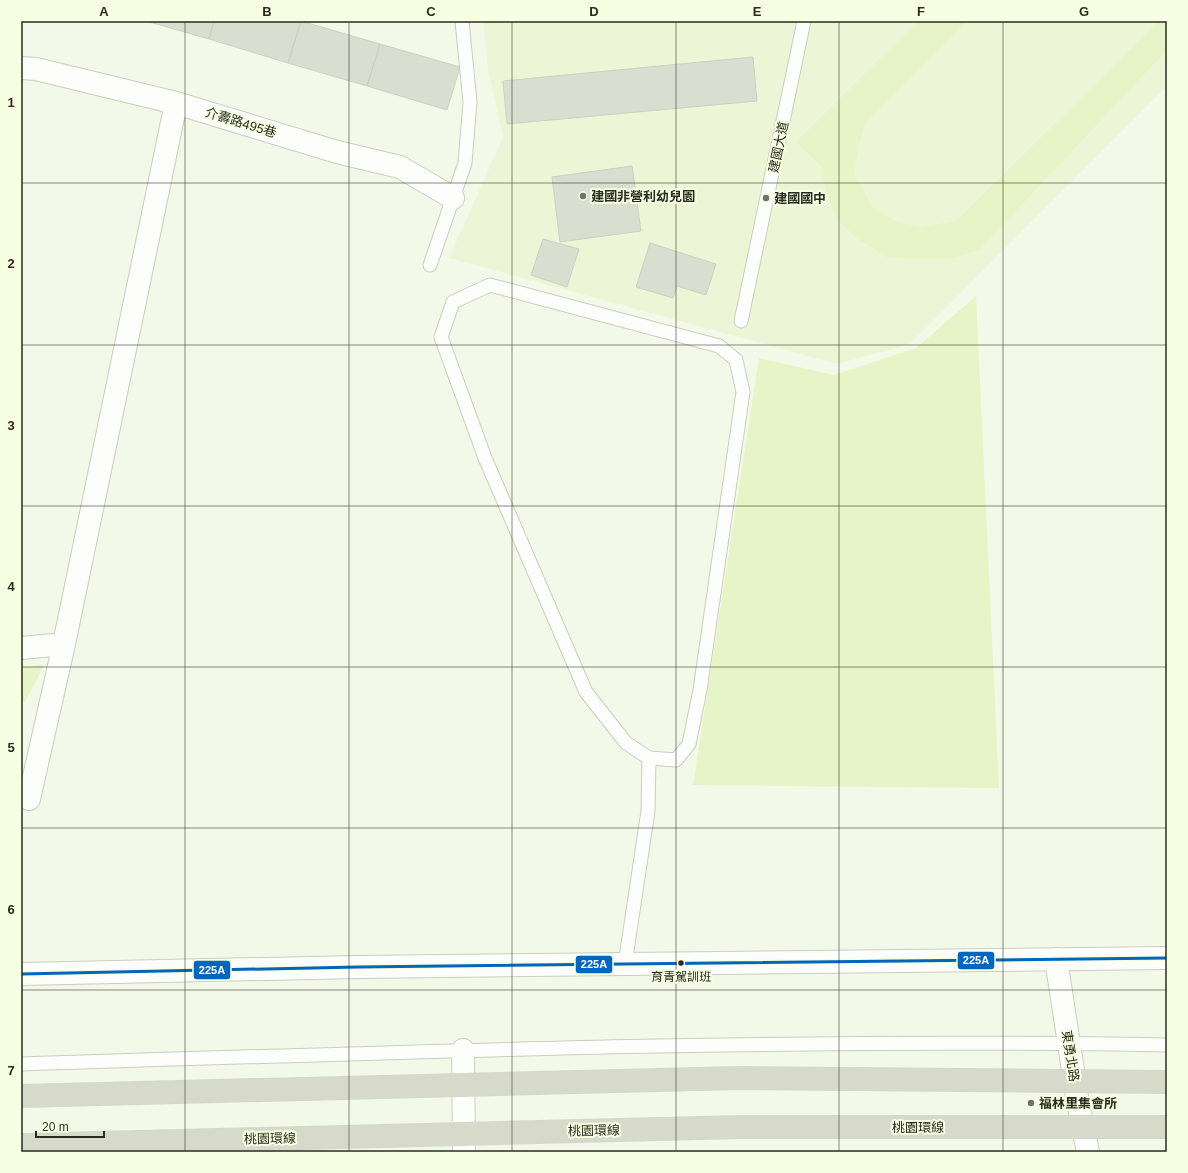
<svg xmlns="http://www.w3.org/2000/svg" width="1188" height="1173" font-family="Arial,'Noto Sans TC',sans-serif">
<rect width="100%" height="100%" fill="#f3f9e8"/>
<path fill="#ecf6d7" d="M 483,21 L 1167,21 L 1167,86 L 910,344 L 837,364 L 449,258 L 503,137 L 488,70 Z"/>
<path fill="#e6f4c7" d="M 918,21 L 967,21 L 865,123 L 858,149 L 854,173 L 873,208 L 894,220 L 921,228 L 957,220 L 1159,21 L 1167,21 L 1167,50 L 980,249 L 951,259 L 912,259 L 886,257 L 857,238 L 837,220 L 826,192 L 821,166 L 796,142 Z
M 976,296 L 999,788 L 693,785 L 759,358 L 834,375 L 916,348 Z
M 44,665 L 25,702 L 21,702 L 21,667 Z"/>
<path fill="#daded0" stroke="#ccd1c3" d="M 146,21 L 214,21 L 209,39 Z
M 214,21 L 301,21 L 288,63 L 209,39 Z
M 301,21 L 380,44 L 367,86 L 288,63 Z
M 380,44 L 460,67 L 447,110 L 367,86 Z
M 753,57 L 757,101 L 507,124 L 503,81 Z
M 632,166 L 641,231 L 560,242 L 552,177 Z
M 543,239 L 579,249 L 567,287 L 531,275 Z
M 650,243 L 716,264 L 706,295 L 677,286 L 673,298 L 636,287 Z"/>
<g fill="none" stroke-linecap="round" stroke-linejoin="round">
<g stroke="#c9cebf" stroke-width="15">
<path id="lane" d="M 430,265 L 465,163 L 470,102 L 462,21
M 490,285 L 719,346 L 736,360 L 743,392 L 700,690 L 689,744 L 676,760 L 649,758 L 626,743 L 586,692 L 485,458 L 441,337 L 453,302 Z
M 741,321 L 804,21
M 625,964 L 648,811 L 649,758
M 21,1064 C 403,1052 785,1038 1167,1045"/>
</g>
<g stroke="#c9cebf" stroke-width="24">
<path id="street" d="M 21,68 L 36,69 L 176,103 L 337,152 L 400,167 L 453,198
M 21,648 L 64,644
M 29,799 L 64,644 L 176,103
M 1056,959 L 1078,1103 L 1088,1152
M 21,974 L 358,967 L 1167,958
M 463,1050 L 464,1152"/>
</g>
<use href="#lane" stroke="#fdfefc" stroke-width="13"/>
<use href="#street" stroke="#fdfefc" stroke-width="22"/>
<g stroke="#d4d7ce" stroke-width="24" stroke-linecap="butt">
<path id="highway-bridge" d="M 21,1096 L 739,1078 L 1167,1082
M 21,1145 L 741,1127 L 1167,1127"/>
</g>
<use href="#highway-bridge" stroke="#d7daca" stroke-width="22"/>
<g stroke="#f6ffe2" stroke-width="6">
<path id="bus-1" d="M 21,974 L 358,967 L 1167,958"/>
</g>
<use href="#bus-1" stroke="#0065bd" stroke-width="3"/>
</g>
<path fill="none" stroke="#282c1e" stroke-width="1" stroke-opacity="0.55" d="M 185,21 L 185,1152M 349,21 L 349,1152M 512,21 L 512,1152M 676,21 L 676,1152M 839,21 L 839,1152M 1003,21 L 1003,1152M 21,183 L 1167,183M 21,345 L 1167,345M 21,506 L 1167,506M 21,667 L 1167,667M 21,828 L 1167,828M 21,990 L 1167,990"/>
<g fill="#6f7465" stroke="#f6ffe2" stroke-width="1.5">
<circle cx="583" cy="196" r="4"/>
<circle cx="766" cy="198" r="4"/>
<circle cx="1031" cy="1103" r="4"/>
</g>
<circle fill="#282c1e" stroke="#f6ffe2" stroke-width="1.5" cx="681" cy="963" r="3.5"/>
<g text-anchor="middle" stroke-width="4" stroke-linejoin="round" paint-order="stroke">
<g font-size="12" fill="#282c1e" stroke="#f6ffe2">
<text x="681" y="981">育青駕訓班</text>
</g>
<g font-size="13" fill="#282c1e" stroke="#f6ffe2">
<text transform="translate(241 122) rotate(17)" y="5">介壽路495巷</text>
<text transform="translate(778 147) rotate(-78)" y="5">建國大道</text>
<text transform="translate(1071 1056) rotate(81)" y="5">東勇北路</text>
<text x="918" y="1132">桃園環線</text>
<text transform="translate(594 1130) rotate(-1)" y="5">桃園環線</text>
<text transform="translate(270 1138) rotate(-1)" y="5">桃園環線</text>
</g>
<g font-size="13" font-weight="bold" fill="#282c1e" stroke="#f6ffe2" text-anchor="start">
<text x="591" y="201">建國非營利幼兒園</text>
<text x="774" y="203">建國國中</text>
<text x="1039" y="1108">福林里集會所</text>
</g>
</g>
<g stroke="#f6ffe2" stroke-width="1.5">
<rect x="957" y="951" width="38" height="19" rx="4" fill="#0065bd"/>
<rect x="575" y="955" width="38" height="19" rx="4" fill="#0065bd"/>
<rect x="193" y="960" width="38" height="20" rx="4" fill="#0065bd"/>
</g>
<g font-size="11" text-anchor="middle" font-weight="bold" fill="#fff">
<text x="976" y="964">225A</text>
<text x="594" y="968">225A</text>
<text x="212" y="974">225A</text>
</g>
<rect width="1188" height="1173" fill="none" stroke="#f6ffe2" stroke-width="44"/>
<path d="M36 1131v6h68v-6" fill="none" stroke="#282c1e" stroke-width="2"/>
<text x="42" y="1131" font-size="12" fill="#282c1e" stroke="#f6ffe2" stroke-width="3" paint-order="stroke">20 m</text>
<rect x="22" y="22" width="1144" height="1129" fill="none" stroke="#282c1e" stroke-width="1.5"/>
<g font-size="13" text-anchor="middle" font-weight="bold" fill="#282c1e">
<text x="104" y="16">A</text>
<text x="267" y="16">B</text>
<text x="431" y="16">C</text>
<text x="594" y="16">D</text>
<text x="757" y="16">E</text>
<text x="921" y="16">F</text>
<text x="1084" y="16">G</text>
<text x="11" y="107">1</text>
<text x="11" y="268">2</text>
<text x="11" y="430">3</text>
<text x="11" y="591">4</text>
<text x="11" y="752">5</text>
<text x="11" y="914">6</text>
<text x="11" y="1075">7</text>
</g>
</svg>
